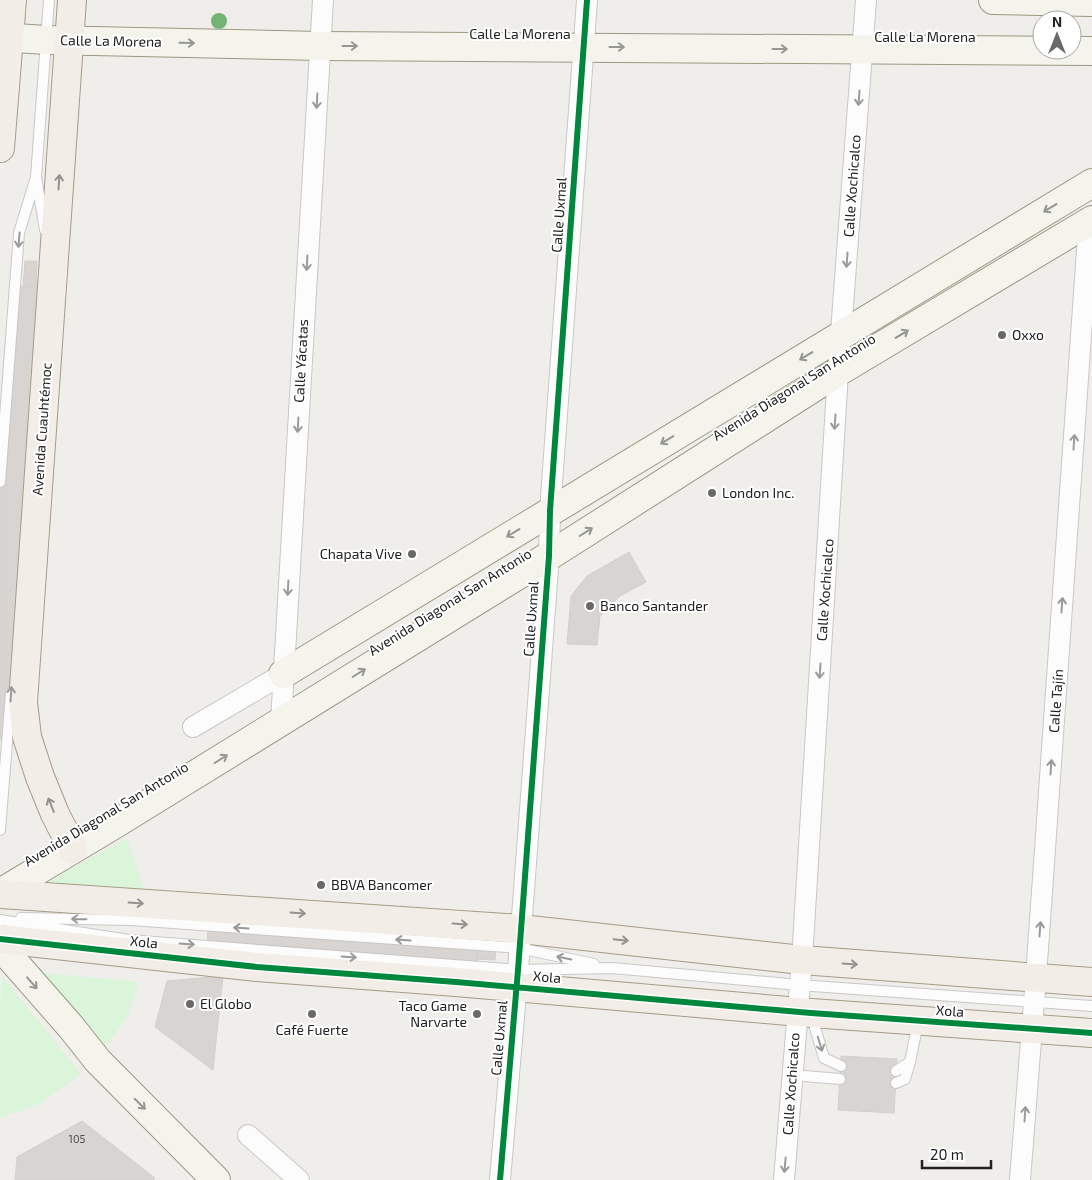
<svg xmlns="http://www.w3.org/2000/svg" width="1092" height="1180" font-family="'Exo 2',sans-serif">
<rect width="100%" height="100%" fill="#f0eeeb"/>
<path fill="#daf5da" d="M 127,838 L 146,896 L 37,888 Z
M 35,972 L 139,982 L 128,1016 L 104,1049 Z
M 2,976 L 81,1074 L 41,1103 L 0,1118 L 0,1012 Z"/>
<path fill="#d7d4d2" stroke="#d3d0cc" d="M 25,261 L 37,261 L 36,287 L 23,286 Z
M 16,286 L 42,288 L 7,739 L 0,739 L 0,494 Z
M 629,552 L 646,582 L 620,596 L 600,616 L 597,645 L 567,644 L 571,596 L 587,576 Z
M 208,925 L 478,943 L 477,965 L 207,946 Z
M 477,948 L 496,949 L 495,960 L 476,959 Z
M 223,976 L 213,1070 L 155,1027 L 167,981 Z
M 841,1056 L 897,1059 L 894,1113 L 838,1110 Z
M 82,1121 L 155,1178 L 153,1180 L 15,1180 L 17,1157 Z"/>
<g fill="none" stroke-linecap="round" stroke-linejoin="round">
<g stroke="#c9c8c7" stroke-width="12">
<path id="lane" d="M 36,177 L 45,230
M 0,482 L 19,233 L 36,177 L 49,0
M 0,830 L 11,693
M 21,918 L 131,920 L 519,948 L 594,964
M 0,920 L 129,940 L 518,970 L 612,968 L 799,985 L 1092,1006
M 811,1014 L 824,1058 L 841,1066
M 896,1071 L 910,1062 L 918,1023
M 792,1075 L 840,1079
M 896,1083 L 905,1079 L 910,1062"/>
</g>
<g stroke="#c9c8c7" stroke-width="22">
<path id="street" d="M 281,722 L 323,0
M 193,727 L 283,674
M 248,1135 L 299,1180
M 500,1180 L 518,970 L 549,556 L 550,511 L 587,0
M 784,1180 L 802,960 L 838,372 L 866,0
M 1020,1180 L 1036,977 L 1089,222"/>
</g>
<g stroke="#999a82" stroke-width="30">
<path id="secondary" d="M 993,0 L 1092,2
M 0,37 L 46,40 L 320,46 L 1092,51
M 283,674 L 1092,183
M 0,893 L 112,826 L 549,556 L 838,372 L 1092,220
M 0,946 L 71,1027 L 98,1061 L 216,1180"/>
</g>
<g stroke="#a79c86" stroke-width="30">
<path id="primary" d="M 72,0 L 23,702 L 27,737 L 40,777 L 55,814 L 73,849
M 0,148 L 12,0
M 0,894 L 521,929 L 802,960 L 1092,982
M 0,939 L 257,967 L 456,982 L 811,1013 L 1092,1033"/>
</g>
<use href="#lane" stroke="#fdfcfc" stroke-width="10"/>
<use href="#street" stroke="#fdfcfc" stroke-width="20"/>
<use href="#secondary" stroke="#f4f4ed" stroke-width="28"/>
<use href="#primary" stroke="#f3ede7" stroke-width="28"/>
<g stroke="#fff" stroke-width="9">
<path id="cycleway" d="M 0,939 L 257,967 L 456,982 L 811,1013 L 1092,1033
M 500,1180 L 518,970 L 549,556 L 550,511 L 587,0"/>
</g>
<use href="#cycleway" stroke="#00873e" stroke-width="6"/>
</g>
<circle fill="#73b476" cx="219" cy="21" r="8"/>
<defs><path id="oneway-shaft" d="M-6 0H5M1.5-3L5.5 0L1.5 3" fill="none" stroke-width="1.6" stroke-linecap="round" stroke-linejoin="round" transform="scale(1.25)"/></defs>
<g stroke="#969692">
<use href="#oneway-shaft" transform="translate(187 43) rotate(1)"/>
<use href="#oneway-shaft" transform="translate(350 46)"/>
<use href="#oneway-shaft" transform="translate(617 47)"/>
<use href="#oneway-shaft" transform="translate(780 49)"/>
<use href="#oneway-shaft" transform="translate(1050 208) rotate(149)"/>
<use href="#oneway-shaft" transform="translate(902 334) rotate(-31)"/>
<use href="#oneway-shaft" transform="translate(806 356) rotate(149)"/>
<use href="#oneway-shaft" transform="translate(667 440) rotate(149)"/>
<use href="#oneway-shaft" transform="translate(586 532) rotate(-32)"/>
<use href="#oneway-shaft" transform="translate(513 533) rotate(149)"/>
<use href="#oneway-shaft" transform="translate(359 673) rotate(-32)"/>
<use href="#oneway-shaft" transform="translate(221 759) rotate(-32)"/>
<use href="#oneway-shaft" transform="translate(32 983) rotate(49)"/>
<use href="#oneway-shaft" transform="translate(140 1104) rotate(45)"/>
</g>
<g stroke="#9a9a9a">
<use href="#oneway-shaft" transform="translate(859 98) rotate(94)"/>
<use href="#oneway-shaft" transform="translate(317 101) rotate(93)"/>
<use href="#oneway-shaft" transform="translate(19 240) rotate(95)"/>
<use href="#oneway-shaft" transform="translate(847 260) rotate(94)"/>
<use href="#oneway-shaft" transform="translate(307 263) rotate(93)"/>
<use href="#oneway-shaft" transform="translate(835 422) rotate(94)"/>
<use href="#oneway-shaft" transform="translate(298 425) rotate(93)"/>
<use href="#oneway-shaft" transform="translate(1074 442) rotate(-86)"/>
<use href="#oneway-shaft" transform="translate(288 588) rotate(93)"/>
<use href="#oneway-shaft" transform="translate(1062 605) rotate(-86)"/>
<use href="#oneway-shaft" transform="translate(820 671) rotate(94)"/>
<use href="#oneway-shaft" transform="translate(11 694) rotate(-86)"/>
<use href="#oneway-shaft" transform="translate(1051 767) rotate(-86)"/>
<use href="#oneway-shaft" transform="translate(79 919) rotate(-179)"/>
<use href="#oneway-shaft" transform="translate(241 928) rotate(-176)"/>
<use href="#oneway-shaft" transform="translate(1040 929) rotate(-86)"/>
<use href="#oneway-shaft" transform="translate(403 940) rotate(-176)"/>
<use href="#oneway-shaft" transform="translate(187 944) rotate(4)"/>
<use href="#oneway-shaft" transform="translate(349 957) rotate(4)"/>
<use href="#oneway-shaft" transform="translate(564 958) rotate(-168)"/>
<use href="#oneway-shaft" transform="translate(820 1044) rotate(73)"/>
<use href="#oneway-shaft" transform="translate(1025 1114) rotate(-86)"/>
<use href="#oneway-shaft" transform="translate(785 1165) rotate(95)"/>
</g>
<g stroke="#95928e">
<use href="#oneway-shaft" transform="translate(59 182) rotate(-86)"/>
<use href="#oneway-shaft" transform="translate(51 805) rotate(-112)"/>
<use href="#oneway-shaft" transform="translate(136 903) rotate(4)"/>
<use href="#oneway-shaft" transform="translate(298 913) rotate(4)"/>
<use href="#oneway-shaft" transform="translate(460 924) rotate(4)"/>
<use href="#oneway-shaft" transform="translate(621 940) rotate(6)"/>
<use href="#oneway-shaft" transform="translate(850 964) rotate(4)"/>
</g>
<g fill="#6a6968" stroke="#fff" stroke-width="2">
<circle cx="1002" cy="335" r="5"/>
<circle cx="712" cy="493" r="5"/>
<circle cx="412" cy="554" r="5"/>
<circle cx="590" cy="606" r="5"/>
<circle cx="321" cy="885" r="5"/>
<circle cx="190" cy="1004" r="5"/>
<circle cx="312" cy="1014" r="5"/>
<circle cx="477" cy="1014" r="5"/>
</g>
<g text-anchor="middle" stroke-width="4" stroke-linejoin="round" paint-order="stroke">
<g font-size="11" fill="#4f4e4e">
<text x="77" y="1143">105</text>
</g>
<g font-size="14" fill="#222" stroke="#fff">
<text x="520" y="39">Calle La Morena</text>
<text x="925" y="42">Calle La Morena</text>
<text transform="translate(111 41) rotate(1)" y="5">Calle La Morena</text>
<text transform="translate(852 186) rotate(-86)" y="5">Calle Xochicalco</text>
<text transform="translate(559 215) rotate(-86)" y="5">Calle Uxmal</text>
<text transform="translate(301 361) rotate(-87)" y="5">Calle Yácatas</text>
<text transform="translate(794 387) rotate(-32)" y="5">Avenida Diagonal San Antonio</text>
<text transform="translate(42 429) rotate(-86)" y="5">Avenida Cuauhtémoc</text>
<text transform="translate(825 590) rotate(-86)" y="5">Calle Xochicalco</text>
<text transform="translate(450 602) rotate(-32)" y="5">Avenida Diagonal San Antonio</text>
<text transform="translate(531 619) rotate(-86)" y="5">Calle Uxmal</text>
<text transform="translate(1056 701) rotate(-86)" y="5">Calle Tajín</text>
<text transform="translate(106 814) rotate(-31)" y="5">Avenida Diagonal San Antonio</text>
<text transform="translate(144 942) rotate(6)" y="5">Xola</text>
<text transform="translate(547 977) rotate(5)" y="5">Xola</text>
<text transform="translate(950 1011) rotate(4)" y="5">Xola</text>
<text transform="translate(499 1038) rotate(-85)" y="5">Calle Uxmal</text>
<text transform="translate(791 1084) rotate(-86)" y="5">Calle Xochicalco</text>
</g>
<g font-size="14" fill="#222" stroke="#fff" text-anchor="start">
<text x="1012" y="340">Oxxo</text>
<text x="722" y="498">London Inc.</text>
<text x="402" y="559" text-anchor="end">Chapata Vive</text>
<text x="600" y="611">Banco Santander</text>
<text x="331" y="890">BBVA Bancomer</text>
<text x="200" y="1009">El Globo</text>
<text x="467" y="1011" text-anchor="end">Taco Game<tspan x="467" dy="16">Narvarte</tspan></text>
<text x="312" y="1035" text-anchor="middle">Café Fuerte</text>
</g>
</g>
<g transform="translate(1057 35)"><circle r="24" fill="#ffffff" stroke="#a7a7a7"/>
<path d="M0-4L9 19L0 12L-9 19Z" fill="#6a6968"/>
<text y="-8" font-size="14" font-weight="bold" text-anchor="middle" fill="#222222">N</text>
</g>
<path d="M922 1160v8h69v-8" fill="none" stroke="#222222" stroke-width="2.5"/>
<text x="930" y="1160" font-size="15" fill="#222222" stroke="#ffffff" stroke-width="4" paint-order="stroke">20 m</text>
</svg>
